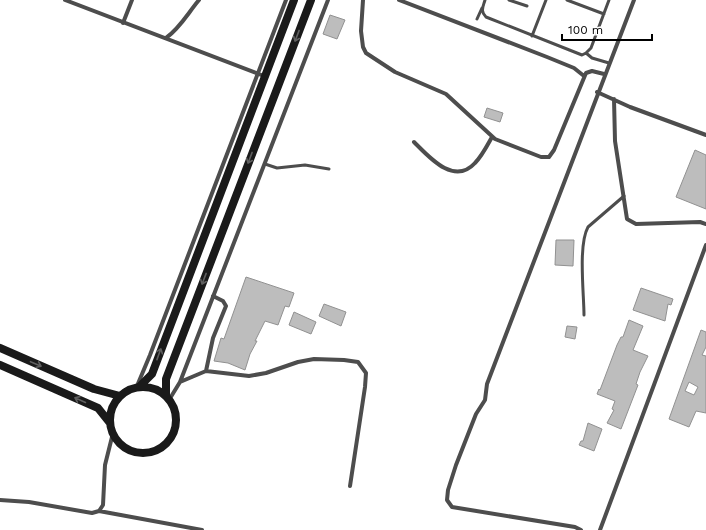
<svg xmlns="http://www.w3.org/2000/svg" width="706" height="530" font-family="'Work Sans',sans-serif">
<rect width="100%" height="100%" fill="#fff"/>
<path fill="#bdbdbd" stroke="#919191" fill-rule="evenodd" d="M 330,15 L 345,20 L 337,39 L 323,34 Z
M 487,108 L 503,113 L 500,122 L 484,117 Z
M 695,150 L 706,155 L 706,209 L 676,197 Z
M 556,240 L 574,240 L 573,266 L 555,265 Z
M 246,277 L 294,293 L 289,307 L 285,306 L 278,325 L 265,321 L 255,341 L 257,341 L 250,354 L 245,370 L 228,363 L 214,361 L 221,338 L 224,339 Z
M 641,288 L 673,299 L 671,305 L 668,304 L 665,321 L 633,310 Z
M 324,304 L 346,312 L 341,326 L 319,316 Z
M 294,312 L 316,322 L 311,334 L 289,325 Z
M 629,320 L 643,326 L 633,350 L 648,356 L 640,372 L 636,384 L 638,385 L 621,429 L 607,423 L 614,410 L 612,409 L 615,401 L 597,394 L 599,389 L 600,390 L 617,345 L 621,337 L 623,337 Z
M 567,326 L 577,327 L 575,339 L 565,337 Z
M 701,330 L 706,332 L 706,347 L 702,355 L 706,356 L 706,413 L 696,411 L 689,427 L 669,419 ZM 689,382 L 698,387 L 694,395 L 685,391 Z
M 588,423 L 602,429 L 594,451 L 579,445 L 581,441 L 583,441 Z"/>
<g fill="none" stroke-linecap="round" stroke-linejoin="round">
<path stroke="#4d4d4d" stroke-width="3" d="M 485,0 C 483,7 480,11 486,17 L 582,55 L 586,53 L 591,48 L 609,0
M 509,0 L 527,6
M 567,0 L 604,14
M 477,19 L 482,8
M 532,36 L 546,0
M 586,53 L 592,58 L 609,63
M 265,164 L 277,168 L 305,165 L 329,169
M 584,315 C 584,294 578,245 588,227 L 624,196"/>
<path stroke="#4d4d4d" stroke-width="4" d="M 65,0 L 264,76
M 363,0 L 361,31 L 363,47 L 366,53 L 395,72 L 446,94 L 495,139 L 541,157 L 549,157 L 554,150 L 586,73 L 592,71 L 604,74
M 399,0 L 547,57 L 574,68 L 584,76
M 123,23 L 132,0
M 166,38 C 180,28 188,13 199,0
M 597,92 L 630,107 L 706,135
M 614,99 L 615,141 L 627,219 L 636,224 L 700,222 L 706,224
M 414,142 C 429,157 454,186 475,163 C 482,156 487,146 492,137
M 206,371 L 213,338 L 226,306 L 223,301 L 213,296
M 180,382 L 206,371 L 249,376 L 266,373 L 298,362 L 314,359 L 344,360 L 358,362 L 366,373 L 365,387 L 350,486
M 137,386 L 150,355 L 286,0
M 169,400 L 180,382 L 328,0
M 0,500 L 29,502 L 92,513 L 99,511 L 103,505 L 105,465 L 113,433
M 99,511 L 202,530
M 581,530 L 575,527 L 452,507 L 447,500 L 448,490 L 456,465 L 476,414 L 485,400 L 487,384 L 634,0
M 600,530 L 706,245"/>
<path stroke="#1a1a1a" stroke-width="8" d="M 0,348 L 94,389 L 120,396
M 0,365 L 98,408 L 110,423
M 139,387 L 152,374 L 294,0
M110 420a33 33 0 1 1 66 0a33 33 0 1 1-66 0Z
M 166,396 L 166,379 L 311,0"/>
</g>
<defs><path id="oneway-shaft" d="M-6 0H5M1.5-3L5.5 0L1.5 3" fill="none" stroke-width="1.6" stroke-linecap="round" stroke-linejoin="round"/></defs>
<g stroke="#5f5f5f">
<use href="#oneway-shaft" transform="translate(297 36) rotate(111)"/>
<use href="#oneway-shaft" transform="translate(250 158) rotate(111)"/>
<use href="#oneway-shaft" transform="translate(204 279) rotate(111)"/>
<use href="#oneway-shaft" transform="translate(159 354) rotate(-70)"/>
<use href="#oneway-shaft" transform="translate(36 364) rotate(23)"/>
<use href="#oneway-shaft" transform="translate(80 400) rotate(-156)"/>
</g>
<path d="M562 34v6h90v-6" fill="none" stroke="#000000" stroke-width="2"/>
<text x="568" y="34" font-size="12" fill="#000000" stroke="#ffffff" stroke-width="3" paint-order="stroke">100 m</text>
</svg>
